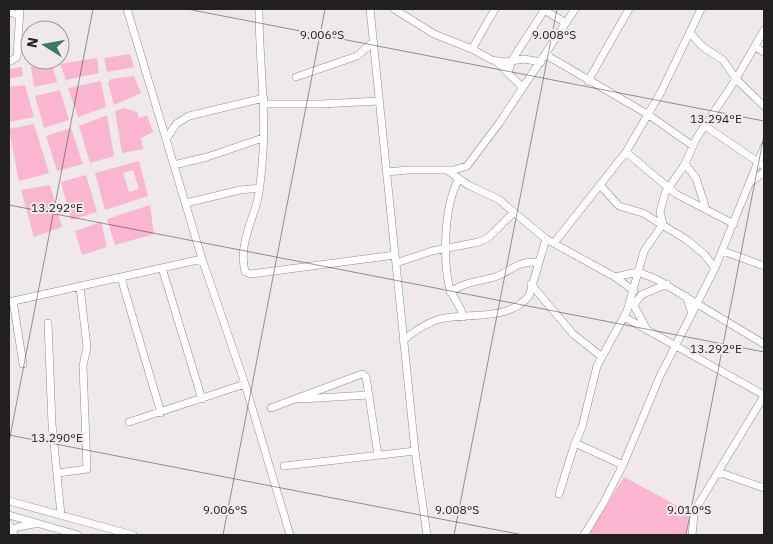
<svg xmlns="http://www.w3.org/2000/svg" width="773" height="544" font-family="'IBM Plex Sans',sans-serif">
<rect width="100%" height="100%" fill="#f0e9eb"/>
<path fill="#fab5d0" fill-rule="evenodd" d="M 130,54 L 134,67 L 107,72 L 104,58 Z
M 97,58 L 99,73 L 66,80 L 60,64 Z
M 52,64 L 57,82 L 34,87 L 31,67 Z
M 22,67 L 23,76 L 9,79 L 9,69 Z
M 134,76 L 141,93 L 114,105 L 108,82 L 111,79 Z
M 101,81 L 106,107 L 78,117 L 68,88 Z
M 25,85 L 34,117 L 9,122 L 9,87 Z
M 60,90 L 69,120 L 44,128 L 35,96 Z
M 124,108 L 137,112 L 139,118 L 147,115 L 153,132 L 141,138 L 143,149 L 122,153 L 115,111 Z
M 107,115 L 114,156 L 90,163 L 79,126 Z
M 34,124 L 49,173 L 19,181 L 9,129 Z
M 71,128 L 83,164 L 57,171 L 46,136 Z
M 139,161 L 148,196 L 105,210 L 95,173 ZM 133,170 L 139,189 L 129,192 L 123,173 Z
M 86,175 L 97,212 L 71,220 L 61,182 Z
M 50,185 L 62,227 L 34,237 L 21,190 Z
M 150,205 L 154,234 L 115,245 L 107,219 Z
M 101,222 L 107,247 L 82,255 L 75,231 Z
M 624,477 L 689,512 L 686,535 L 588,535 Z"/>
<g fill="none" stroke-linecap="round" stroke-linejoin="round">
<g stroke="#928c8e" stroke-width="8">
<path id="minor" d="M 127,9 L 202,259 L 245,384 L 290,535
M 259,9 C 259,61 267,112 262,165 C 261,177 260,190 257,202 C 250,227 239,246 245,272 L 251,274 L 395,255
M 370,9 L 415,451 L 427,535
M 394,9 L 434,34 L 472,49 L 492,60 L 504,62 L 524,59 L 541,62
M 544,10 L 566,23
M 9,12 L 18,15
M 690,33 L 703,47 L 723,60 L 736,79 L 764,106
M 755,47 L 764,52
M 472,49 L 495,9
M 546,55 L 649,115 L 693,146
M 9,62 L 17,57 L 20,9
M 497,62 L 523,88
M 508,73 L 512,60 L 545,9
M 296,77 L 357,56 L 373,42
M 588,81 L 629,9
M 265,104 L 321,104 L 379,101
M 705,126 L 764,166
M 167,138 L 176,124 L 189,116 L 264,98
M 626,152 L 676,194 L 734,224
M 685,164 L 696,178 L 706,209
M 174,165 L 207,157 L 263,138
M 447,170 L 468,185 L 498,199 L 546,239 L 615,277 L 634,291
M 386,172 L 408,170 L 454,170 L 467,166 L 500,122 L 575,9
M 459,179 C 444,204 443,257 449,286 C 452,298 461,304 463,317
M 751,182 L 764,172
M 601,186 L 619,206 L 643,213 L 687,240 L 704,254 L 715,268
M 186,203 L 240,190 L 260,188
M 663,224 L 660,212 L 665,193 L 685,164 L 696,139 L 736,79 L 764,30
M 554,243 L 626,152 L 661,92 L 701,9
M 723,251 L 764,266
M 396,263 L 432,251 L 479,242 L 489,237 L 513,213
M 162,268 L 202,399
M 615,277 L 638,272 L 656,279 L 764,344
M 121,278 L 161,413
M 531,284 L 573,334 L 602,357
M 450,292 C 467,281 478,282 495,277 C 512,271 516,261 538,262
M 686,296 L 692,314
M 13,301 L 23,364
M 9,302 L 202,259
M 632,302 L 646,328
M 634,305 L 641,295 L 667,284
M 624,317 L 764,395
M 48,323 L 52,424 L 61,515
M 403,341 C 414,331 426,323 440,319 C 469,312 507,322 529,296 L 546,239
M 300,399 L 369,395
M 271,408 L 362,374 L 366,377 L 378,455
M 129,422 L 245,384
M 623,465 L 575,443 L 582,427 L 597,366 L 627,311 L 644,251 L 663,224
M 284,466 L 415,451
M 718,472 L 764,488
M 58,473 L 87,469 L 83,366 L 87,347 L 80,287
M 559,494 L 575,443
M 9,501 L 133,535
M 9,515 L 78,535
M 9,524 L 14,535
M 9,532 L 18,527 L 34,524
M 584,535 L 603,504 L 623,465 L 660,376 L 715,268 L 764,147
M 692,535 L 694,515 L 698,505 L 764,396"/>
</g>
<use href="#minor" stroke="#fff" stroke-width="7"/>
</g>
<path fill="none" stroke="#222021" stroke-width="1" stroke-opacity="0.45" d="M 187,9 L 764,121M 9,205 L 764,352M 9,435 L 523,535M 9,442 L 93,9M 223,535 L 325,9M 454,535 L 557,9M 686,535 L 764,135"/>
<g font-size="12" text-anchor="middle" fill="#222021" stroke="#f0e9eb" stroke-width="4" stroke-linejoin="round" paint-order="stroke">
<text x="322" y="39">9.006°S</text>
<text x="554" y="39">9.008°S</text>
<text x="716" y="123">13.294°E</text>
<text x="57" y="212">13.292°E</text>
<text x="716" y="353">13.292°E</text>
<text x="57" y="442">13.290°E</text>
<text x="225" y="514">9.006°S</text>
<text x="457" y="514">9.008°S</text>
<text x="689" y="514">9.010°S</text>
</g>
<rect width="773" height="544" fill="none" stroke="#222021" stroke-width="20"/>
<g transform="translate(45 45) rotate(281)"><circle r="24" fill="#f0e9eb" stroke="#9e999a"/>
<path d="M0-4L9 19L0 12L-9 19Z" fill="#387968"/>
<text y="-8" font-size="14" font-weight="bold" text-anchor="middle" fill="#222021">N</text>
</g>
</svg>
